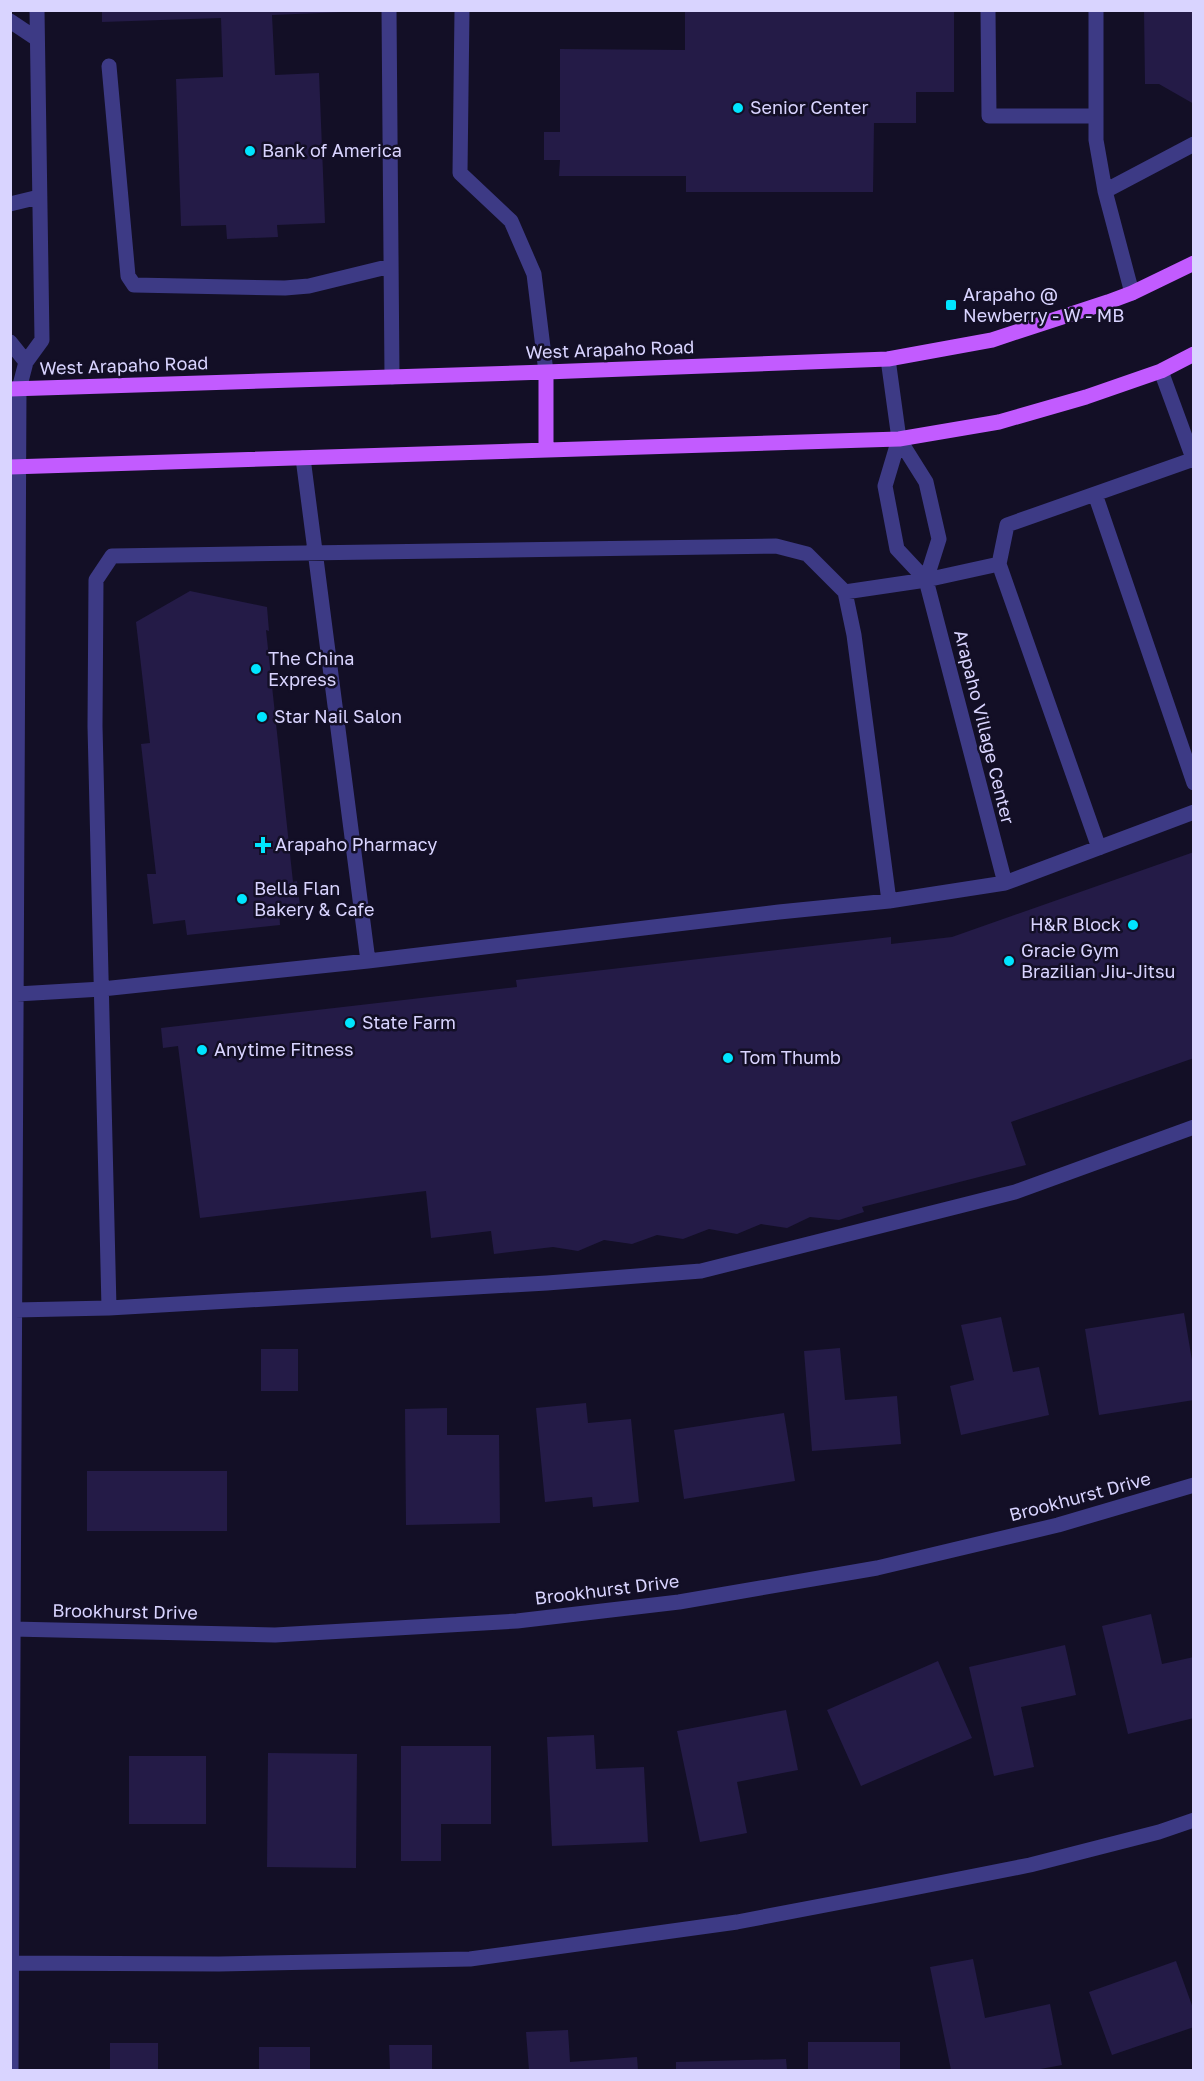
<svg xmlns="http://www.w3.org/2000/svg" width="1204" height="2081" font-family="'Golos Text',sans-serif">
<rect width="100%" height="100%" fill="#130f26"/>
<path fill="#241b47" d="M 102,10 L 344,10 L 344,12 L 272,15 L 275,75 L 319,73 L 325,223 L 277,225 L 278,237 L 227,239 L 226,225 L 181,226 L 176,79 L 223,77 L 221,18 L 102,22 Z
M 685,10 L 954,10 L 954,92 L 916,92 L 916,123 L 874,123 L 873,192 L 686,192 L 686,176 L 559,176 L 560,160 L 544,160 L 544,132 L 560,132 L 560,49 L 685,50 Z
M 1144,10 L 1194,10 L 1194,104 L 1159,84 L 1145,84 Z
M 190,591 L 267,607 L 269,631 L 266,630 L 293,882 L 297,881 L 300,906 L 279,909 L 280,925 L 187,935 L 185,920 L 153,924 L 147,874 L 156,874 L 141,744 L 150,743 L 136,622 Z
M 1194,852 L 1194,1058 L 1011,1122 L 1026,1165 L 862,1207 L 864,1212 L 839,1220 L 810,1217 L 787,1228 L 761,1224 L 737,1234 L 709,1229 L 683,1239 L 657,1235 L 632,1244 L 604,1240 L 578,1251 L 553,1247 L 494,1254 L 491,1231 L 431,1238 L 426,1191 L 200,1218 L 178,1046 L 163,1048 L 161,1028 L 517,987 L 516,980 L 891,937 L 891,944 L 952,937 Z
M 1184,1313 L 1194,1372 L 1194,1400 L 1099,1415 L 1085,1329 Z
M 1001,1317 L 1013,1372 L 1039,1367 L 1049,1415 L 961,1435 L 950,1386 L 974,1380 L 961,1325 Z
M 840,1348 L 845,1400 L 897,1396 L 901,1444 L 812,1451 L 804,1351 Z
M 261,1349 L 298,1349 L 298,1391 L 261,1391 Z
M 586,1403 L 588,1423 L 631,1419 L 639,1502 L 593,1507 L 592,1497 L 545,1502 L 536,1408 Z
M 447,1408 L 447,1435 L 499,1435 L 500,1523 L 406,1525 L 405,1409 Z
M 784,1413 L 795,1481 L 684,1499 L 674,1430 Z
M 87,1471 L 227,1471 L 227,1531 L 87,1531 Z
M 1151,1614 L 1162,1664 L 1194,1657 L 1194,1718 L 1128,1734 L 1102,1626 Z
M 1065,1645 L 1076,1695 L 1021,1707 L 1034,1767 L 994,1776 L 969,1667 Z
M 938,1661 L 972,1738 L 861,1786 L 827,1710 Z
M 786,1710 L 798,1770 L 737,1782 L 747,1833 L 700,1842 L 677,1731 Z
M 594,1735 L 596,1769 L 644,1767 L 648,1842 L 552,1846 L 547,1737 Z
M 401,1746 L 491,1746 L 491,1824 L 441,1824 L 441,1861 L 401,1861 Z
M 268,1753 L 357,1754 L 356,1868 L 267,1867 Z
M 129,1756 L 206,1756 L 206,1824 L 129,1824 Z
M 973,1959 L 985,2018 L 1050,2004 L 1062,2065 L 1035,2070 L 951,2070 L 930,1967 Z
M 1176,1961 L 1194,2011 L 1194,2027 L 1112,2055 L 1089,1992 Z
M 568,2030 L 570,2062 L 637,2057 L 638,2070 L 529,2070 L 526,2032 Z
M 808,2042 L 900,2042 L 900,2070 L 808,2070 Z
M 110,2043 L 158,2043 L 158,2070 L 110,2070 Z
M 389,2045 L 432,2045 L 432,2070 L 390,2070 Z
M 259,2047 L 310,2047 L 310,2070 L 259,2070 Z
M 786,2059 L 787,2070 L 676,2070 L 676,2062 Z"/>
<g fill="none" stroke-linecap="round" stroke-linejoin="round">
<path stroke="#3d3a85" stroke-width="15" d="M 389,10 L 392,377
M 462,10 L 460,173 L 511,221 L 534,274 L 546,372
M 988,10 L 989,116 L 1096,116
M 1096,10 L 1096,140 L 1105,191
M 10,21 L 37,39
M 109,66 L 128,276 L 134,285 L 285,288 L 309,286 L 391,266
M 10,204 L 39,197
M 1132,293 L 1105,191 L 1194,144
M 10,342 L 26,362 L 42,340 L 37,10
M 888,359 L 899,439 L 885,486 L 897,549 L 926,580 L 1005,883
M 1161,371 L 1194,461
M 899,439 L 926,482 L 939,539 L 926,580
M 303,458 L 368,961
M 1095,494 L 1194,783
M 845,592 L 926,580 L 999,564
M 1099,848 L 999,564 L 1007,525 L 1194,459
M 17,994 L 102,989 L 368,961 L 779,912 L 889,901 L 1005,883 L 1194,812
M 109,1308 L 95,726 L 96,580 L 112,556 L 776,546 L 807,554 L 845,592 L 854,635 L 889,901
M 15,1310 L 109,1308 L 547,1283 L 701,1271 L 1015,1192 L 1194,1127
M 12,1629 L 275,1635 L 517,1621 L 679,1602 L 877,1568 L 1058,1525 L 1194,1485
M 11,1963 L 219,1964 L 470,1959 L 737,1922 L 873,1896 L 1030,1865 L 1159,1832 L 1194,1820
M 11,2070 L 19,389 L 26,362"/>
<path stroke="#c25bff" stroke-width="15" d="M 546,372 L 546,450
M 10,389 L 546,372 L 888,359 L 992,340 L 1108,302 L 1132,293 L 1194,263
M 10,467 L 899,439 L 999,422 L 1086,397 L 1161,371 L 1194,354"/>
</g>
<g fill="#00e5ff" stroke="#130f26" stroke-width="2">
<circle cx="738" cy="108" r="6"/>
<circle cx="250" cy="151" r="6"/>
<rect x="945" y="299" width="12" height="12" rx="3"/>
<circle cx="256" cy="669" r="6"/>
<circle cx="262" cy="717" r="6"/>
<path d="M260 836h6v6h6v6h-6v6h-6v-6h-6v-6h6z"/>
<circle cx="242" cy="899" r="6"/>
<circle cx="1133" cy="925" r="6"/>
<circle cx="1009" cy="961" r="6"/>
<circle cx="350" cy="1023" r="6"/>
<circle cx="202" cy="1050" r="6"/>
<circle cx="728" cy="1058" r="6"/>
</g>
<g text-anchor="middle" stroke-width="5" stroke-linejoin="round" paint-order="stroke">
<g font-size="18" fill="#d9d4ff" stroke="#130f26" text-anchor="start">
<text x="750" y="114">Senior Center</text>
<text x="262" y="157">Bank of America</text>
<text x="963" y="301">Arapaho @<tspan x="963" dy="21">Newberry - W - MB</tspan></text>
<text x="268" y="665">The China<tspan x="268" dy="21">Express</tspan></text>
<text x="274" y="723">Star Nail Salon</text>
<text x="275" y="851">Arapaho Pharmacy</text>
<text x="254" y="895">Bella Flan<tspan x="254" dy="21">Bakery &amp; Cafe</tspan></text>
<text x="1121" y="931" text-anchor="end">H&amp;R Block</text>
<text x="1021" y="957">Gracie Gym<tspan x="1021" dy="21">Brazilian Jiu-Jitsu</tspan></text>
<text x="362" y="1029">State Farm</text>
<text x="214" y="1056">Anytime Fitness</text>
<text x="740" y="1064">Tom Thumb</text>
</g>
<g font-size="18" fill="#d9d4ff" stroke="#130f26">
<text transform="translate(610 350) rotate(-2)" y="6">West Arapaho Road</text>
<text transform="translate(124 366) rotate(-2)" y="6">West Arapaho Road</text>
<text transform="translate(984 727) rotate(76)" y="6">Arapaho Village Center</text>
<text transform="translate(1080 1497) rotate(-15)" y="6">Brookhurst Drive</text>
<text transform="translate(607 1590) rotate(-7)" y="6">Brookhurst Drive</text>
<text transform="translate(125 1612) rotate(1)" y="6">Brookhurst Drive</text>
</g>
</g>
<rect width="1204" height="2081" fill="none" stroke="#d9d4ff" stroke-width="24"/>
</svg>
